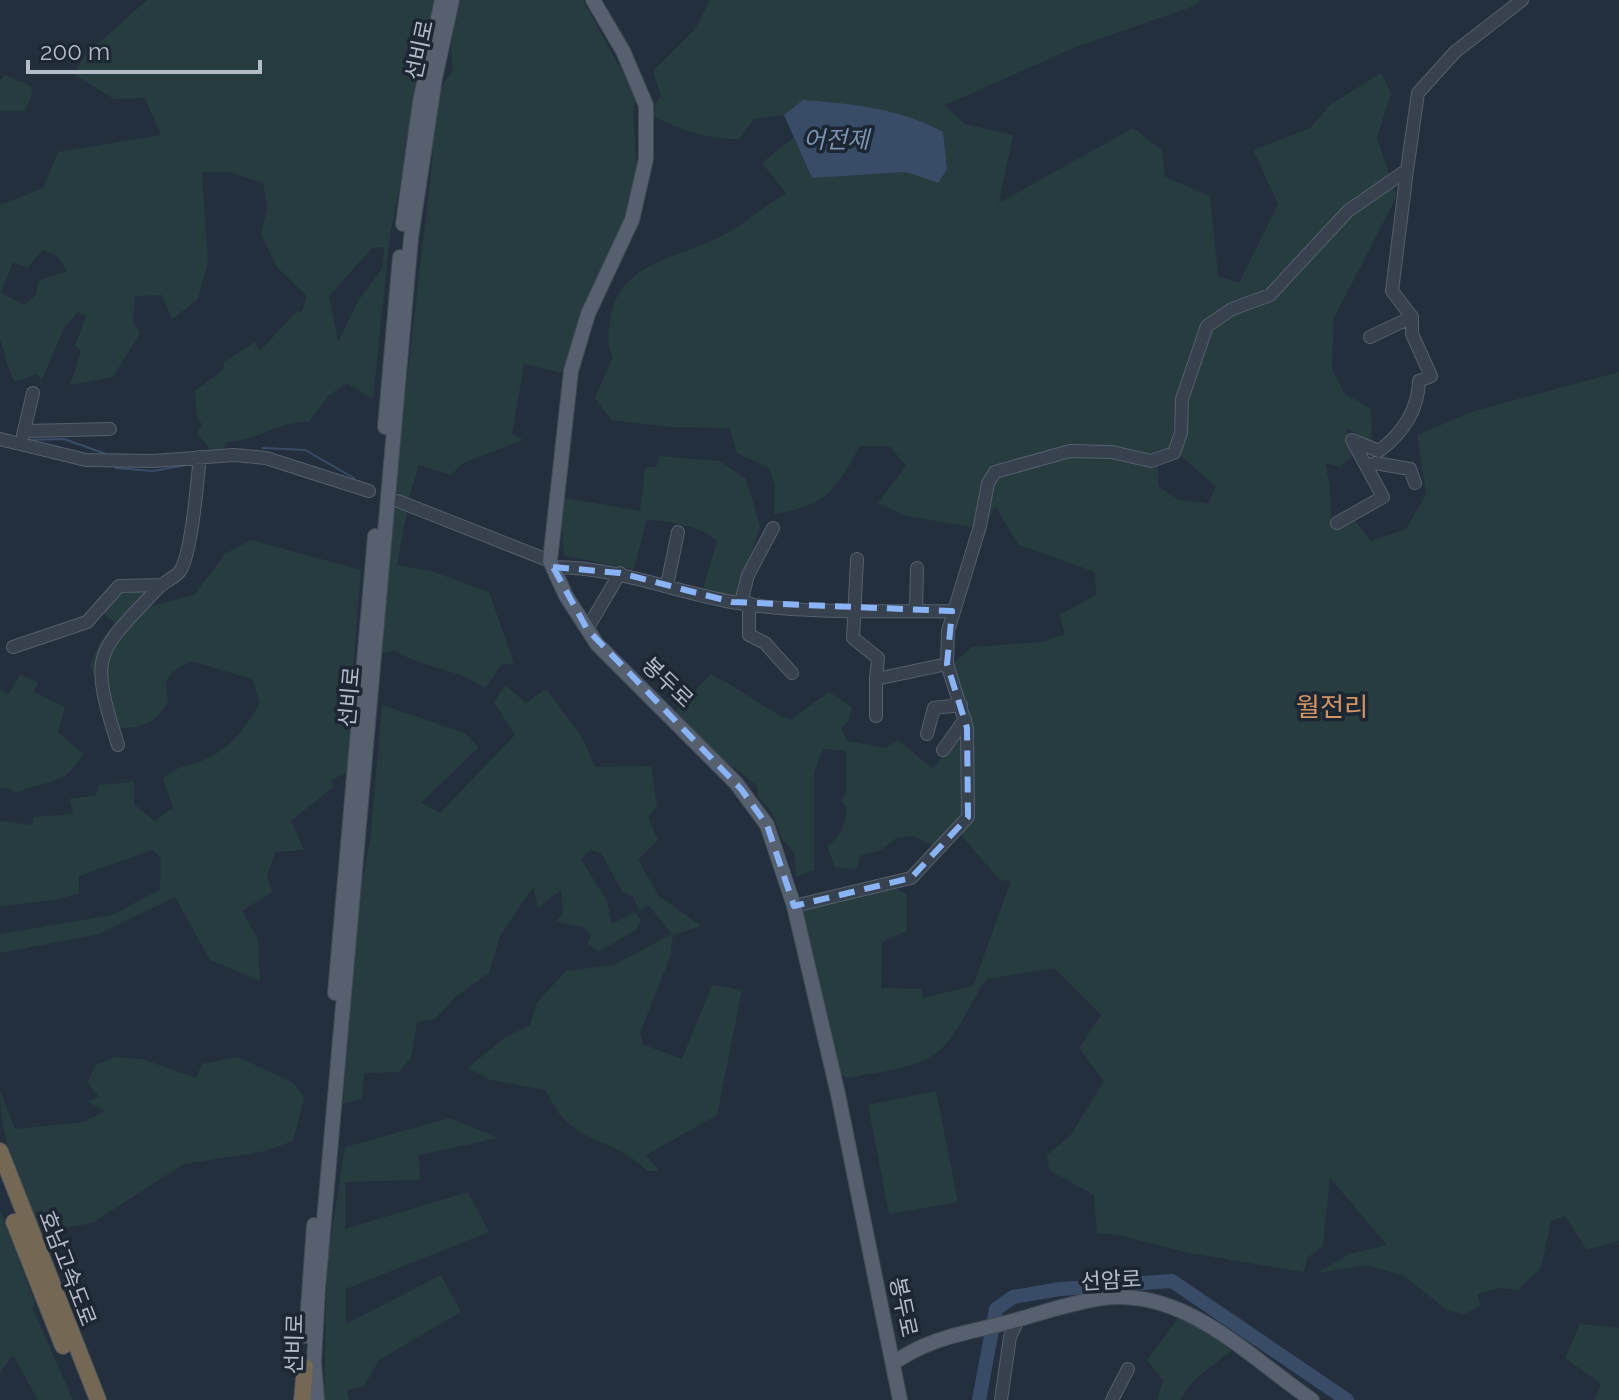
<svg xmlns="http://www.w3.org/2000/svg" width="1619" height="1400" font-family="Raleway,'Noto Sans KR',sans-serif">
<rect width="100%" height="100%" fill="#242f3e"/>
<path fill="#263c3f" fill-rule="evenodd" d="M 147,0 L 437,0 L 390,235 L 373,399 L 347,383 L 329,395 L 309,422 C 280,420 257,441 228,442 L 223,450 L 210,449 L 197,433 L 202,425 L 197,416 L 195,391 L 223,370 L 224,362 L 255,342 L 260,351 L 297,311 L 302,312 L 307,296 L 277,267 L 261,234 L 267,208 L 263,183 L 229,172 L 202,172 L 208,261 L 198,299 L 172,319 L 162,295 L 135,296 L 133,322 L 140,333 L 113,377 L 70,385 L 81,351 L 75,346 L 86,316 L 78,312 L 64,328 L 42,380 L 36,374 L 15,382 C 6,367 6,355 0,339 L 0,205 L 43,188 L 58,152 L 161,135 L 145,98 L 114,99 L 74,74 L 85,55 ZM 384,247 L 383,267 L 358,301 L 338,342 L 329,296 L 372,248 ZM 43,250 L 57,256 L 67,271 L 38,281 L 36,295 L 24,305 L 1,293 L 13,262 L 27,268 Z
M 458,0 L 583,0 L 637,99 L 633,109 L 637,184 L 566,374 L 524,364 L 512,434 L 523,440 L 463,463 L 451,475 L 419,465 L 409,498 L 394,492 L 433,155 C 430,123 431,95 453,71 L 451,48 Z
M 710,0 L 1201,0 L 1194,6 L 1076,47 L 945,105 L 965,124 L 1013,135 L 999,203 L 1133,128 L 1162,150 L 1165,177 L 1210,196 L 1218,276 L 1239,283 L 1278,204 L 1253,150 L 1310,128 L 1330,105 L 1381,73 L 1391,93 L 1377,138 L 1397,196 L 1334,318 L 1332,369 L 1345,394 L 1371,409 L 1372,443 L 1347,428 L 1352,457 L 1339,467 L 1325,463 L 1330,487 L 1331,525 L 1353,518 L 1371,541 L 1406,529 L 1426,494 L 1417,435 L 1474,411 L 1619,372 L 1619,1241 L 1587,1250 L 1565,1216 L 1551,1221 L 1541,1268 L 1518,1290 L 1499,1288 L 1477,1294 L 1481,1305 L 1465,1314 L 1448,1311 L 1404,1276 L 1367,1265 L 1317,1273 L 1349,1254 L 1387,1245 L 1330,1178 L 1323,1246 L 1307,1258 L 1304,1272 L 1188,1253 L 1119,1235 L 1097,1233 L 1094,1195 L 1049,1170 L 1047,1155 L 1070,1136 L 1104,1081 L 1079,1048 L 1101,1015 L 1054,968 L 987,979 C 969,1002 958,1039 933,1055 C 911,1070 874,1072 848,1078 L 841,1076 L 799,909 L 893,886 L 907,895 L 907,931 L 882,942 L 881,988 L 922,989 L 923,998 L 973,986 L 1011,881 L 1000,880 L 960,834 L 940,849 L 914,836 L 896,838 L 881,850 L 861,855 L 856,870 L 835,867 L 827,846 C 841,837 845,824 847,808 L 841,800 L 846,792 L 846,751 L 823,749 L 814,772 L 814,870 L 796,877 L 794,853 L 782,839 L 772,812 L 758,797 L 757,786 L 734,767 L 730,770 L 676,711 L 711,674 C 739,688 761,707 790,720 L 829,692 L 852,707 L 849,720 L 841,728 L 847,741 L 886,748 L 898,740 L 933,769 L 964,729 L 951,665 L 972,647 L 1042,642 L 1065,634 L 1059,615 L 1096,595 L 1095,572 L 1019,545 L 995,506 L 983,529 L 906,516 L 878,503 L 906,466 L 890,446 L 860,446 C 835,491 827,505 774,514 L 775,486 L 769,468 L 737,453 L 730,428 L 671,427 L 611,420 L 595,398 L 613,357 C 606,341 608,332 611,315 C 622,256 694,257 736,228 C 753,216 768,204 786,193 L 762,163 L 794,137 L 812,178 L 906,172 L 937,183 L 803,100 L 784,115 L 754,119 L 739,139 C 710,139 679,131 654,116 L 655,104 L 661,96 L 653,71 L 695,29 ZM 1179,454 L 1216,487 L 1208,504 L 1179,500 L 1158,486 L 1158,466 Z
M 5,75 L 31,86 L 32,95 L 25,111 L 0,111 L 0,80 Z
M 659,456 L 719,461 L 746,479 L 760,526 L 737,598 L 703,589 L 717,541 C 699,524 671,523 647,519 L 634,569 L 564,556 L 560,497 L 640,511 L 645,468 L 657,466 Z
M 392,506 L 407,512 L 397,565 L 431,571 L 489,592 L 514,663 L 501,665 L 485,689 C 457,667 423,669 394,650 L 380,655 Z
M 251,540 L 361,570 L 351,697 L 356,698 L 348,772 L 331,780 L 333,787 L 291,821 L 304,850 L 276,852 L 267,875 L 272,892 L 242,911 L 258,939 L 260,981 L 210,960 L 175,897 L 99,934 L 0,953 L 0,934 L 112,915 L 160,890 L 161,858 L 152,850 L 79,876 L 79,893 L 56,900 L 0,906 L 0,821 L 32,825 L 34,817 L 73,814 L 70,799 L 96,795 L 99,785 L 134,782 L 134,804 L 154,821 L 173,808 L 163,779 C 175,767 181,768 196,763 C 227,753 246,729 260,702 L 252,679 L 191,661 L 173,671 L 166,681 L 168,703 C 154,723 144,728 119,728 L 90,665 L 99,644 L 115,623 L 102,612 L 123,592 L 145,592 L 152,606 L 194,595 L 225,554 Z
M 20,674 L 38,683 L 34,692 L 65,707 L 58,732 L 83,754 C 66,786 46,780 16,793 L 8,788 L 0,788 L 0,689 L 9,694 Z
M 505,685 L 526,703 L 546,689 L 582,737 L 595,767 L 651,766 L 657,806 L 648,818 L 658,840 L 638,860 L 659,896 L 701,926 L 673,935 L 670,957 L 640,1033 L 644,1045 L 682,1059 L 712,985 L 742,990 L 717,1115 L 646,1155 L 659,1171 L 647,1171 C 613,1135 568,1146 546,1090 L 490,1080 L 468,1068 L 503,1039 L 530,1025 L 536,1004 L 566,971 L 614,965 L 672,934 L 649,906 L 640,911 L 633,897 L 622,891 L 601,853 L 590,850 L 581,859 L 607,901 L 612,924 L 634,912 L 641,919 L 636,930 L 600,951 L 587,944 L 591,935 L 583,927 L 556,922 L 563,913 L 561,890 L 538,908 L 533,887 L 500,936 L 489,973 L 455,997 L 435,1019 L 417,1022 L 411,1058 L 399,1072 L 364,1073 L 362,1099 L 343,1104 L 358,903 L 370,841 L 382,705 L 465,733 L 479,747 L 421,803 L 440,813 L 515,735 L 494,702 Z
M 113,1057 L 142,1059 L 196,1078 L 202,1064 L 238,1057 L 294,1083 L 304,1098 L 293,1141 L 265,1151 L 184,1164 L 92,1223 L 42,1232 C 21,1187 0,1142 0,1091 L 15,1129 L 84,1122 L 105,1111 L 87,1101 L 99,1097 L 87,1082 L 96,1065 Z
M 936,1091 L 958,1202 L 889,1214 L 868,1105 Z
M 450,1118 L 498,1138 L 419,1155 L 420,1180 L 345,1182 L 345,1229 L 468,1192 L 489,1232 L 346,1289 L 346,1324 L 441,1275 L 461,1312 L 379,1360 L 364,1386 L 347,1390 L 349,1400 L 324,1400 L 327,1263 L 345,1147 Z
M 0,1210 L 35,1303 L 32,1307 L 73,1400 L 38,1400 L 13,1355 L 0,1373 Z
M 1179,1317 L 1196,1323 L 1232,1350 L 1194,1380 L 1180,1400 L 1157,1400 L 1163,1380 L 1147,1360 Z
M 1580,1324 L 1619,1328 L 1619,1400 L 1594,1400 L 1601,1384 L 1565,1358 Z"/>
<path fill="#394c67" d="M 803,100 C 852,104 900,108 943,132 L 947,169 L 938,183 L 906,172 L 812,178 L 784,115 Z"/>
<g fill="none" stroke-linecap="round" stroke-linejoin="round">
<path stroke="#394c67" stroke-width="2" d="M 27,440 L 64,439 L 106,454
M 263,448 L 305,450 L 354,478
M 116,468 L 153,471 L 187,465"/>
<path stroke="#394c67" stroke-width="14" d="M 979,1400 L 996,1309 L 1013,1297 L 1060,1289 L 1172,1281 L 1347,1400"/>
<g stroke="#565f6c" stroke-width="14">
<path id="minor" d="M 1370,337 L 1412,317
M 26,431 L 110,429
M 23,435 L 33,393
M 0,439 L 86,460 L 153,461 L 234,455 L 266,458 L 369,491
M 1367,468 L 1375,463 L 1410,469 L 1415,483
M 398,501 L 550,561
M 1337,523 L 1383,497 L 1352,440 L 1379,451 C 1403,433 1418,411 1419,381 L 1431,376 L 1412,334 L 1412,317 L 1392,291 L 1407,170
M 857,559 L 853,638 L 878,658 L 876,679
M 553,567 C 616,567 671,591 732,602 C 803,614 880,611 952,611
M 667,585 L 678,532
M 741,602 L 748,575 L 773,528
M 749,603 L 749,635 L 765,643 L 792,673
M 916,611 L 917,568
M 587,629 L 620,573
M 13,647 L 87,622 L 119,586 L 162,585
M 876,716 L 876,679 L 947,664
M 927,734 L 934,708 L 961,705
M 118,745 C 88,651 96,654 160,586 C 166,581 176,577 180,571 C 192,553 197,482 200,457
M 943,750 L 965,719
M 794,906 L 911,878 L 968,817 L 967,728 L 947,664 L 948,631 L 980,526 L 988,483 L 995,472 L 1070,451 L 1112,452 L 1151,461 L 1174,453 L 1181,433 L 1182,399 L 1207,326 L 1232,309 L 1270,295 L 1348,211 L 1407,170 L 1418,93 L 1455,52 L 1522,0
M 1001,1400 L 1010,1337 L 1018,1320
M 1112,1400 L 1128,1369"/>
</g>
<g stroke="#414a57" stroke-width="16">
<path id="major" d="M 593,0 L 623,51 L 646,105 L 646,159 L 632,220 L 588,314 L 571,371 L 550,561 L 566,596 L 597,644 L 736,783 L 767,825 L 794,906 L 838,1094 L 900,1400
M 403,224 L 420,102 L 442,0
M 385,427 L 400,257
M 335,993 L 375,536
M 306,1336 L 314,1225
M 893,1363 C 936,1334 972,1333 1020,1319 C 1047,1311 1074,1302 1103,1298 C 1186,1288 1249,1357 1312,1400
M 317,1400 L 314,1362 L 318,1288 L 411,238 L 435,78 L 452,0"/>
</g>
<g stroke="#434c59" stroke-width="18">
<path id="highway" d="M 0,1151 L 98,1400
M 14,1222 L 63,1346
M 302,1400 L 305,1367"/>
</g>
<use href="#minor" stroke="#38414e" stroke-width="12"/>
<use href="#major" stroke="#56606e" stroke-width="14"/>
<use href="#highway" stroke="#746855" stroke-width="16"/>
</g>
<path fill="none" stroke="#8ab4f8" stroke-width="6" stroke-dasharray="16 10" stroke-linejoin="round" d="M 553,567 L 620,573 L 732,602 L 952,611 L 947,664 L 967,728 L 968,817 L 911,878 L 794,906 L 767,825 L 741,789 L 587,629 Z"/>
<g text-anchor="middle" stroke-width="7" stroke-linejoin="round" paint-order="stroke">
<g font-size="22" fill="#b4bcc9" stroke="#1d2633">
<text transform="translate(419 50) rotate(-78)" y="8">선비로</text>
<text transform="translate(668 682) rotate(44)" y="8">봉두로</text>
<text transform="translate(349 697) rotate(-85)" y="8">선비로</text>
<text transform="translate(68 1268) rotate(69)" y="8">호남고속도로</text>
<text transform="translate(1111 1280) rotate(-3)" y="8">선암로</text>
<text transform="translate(904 1307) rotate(78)" y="8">봉두로</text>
<text transform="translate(294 1344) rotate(-89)" y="8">선비로</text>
</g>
<g font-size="24" font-style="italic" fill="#7c92b1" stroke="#1d2633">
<text x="836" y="148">어전제</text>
</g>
<g font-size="26" fill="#d59563" stroke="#1d2633">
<text x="1332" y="716">월전리</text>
</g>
</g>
<path d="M28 60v12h232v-12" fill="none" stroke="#b4bcc9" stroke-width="4"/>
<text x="40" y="60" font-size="24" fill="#b4bcc9" stroke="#1d2633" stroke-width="6" paint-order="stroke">200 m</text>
</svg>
